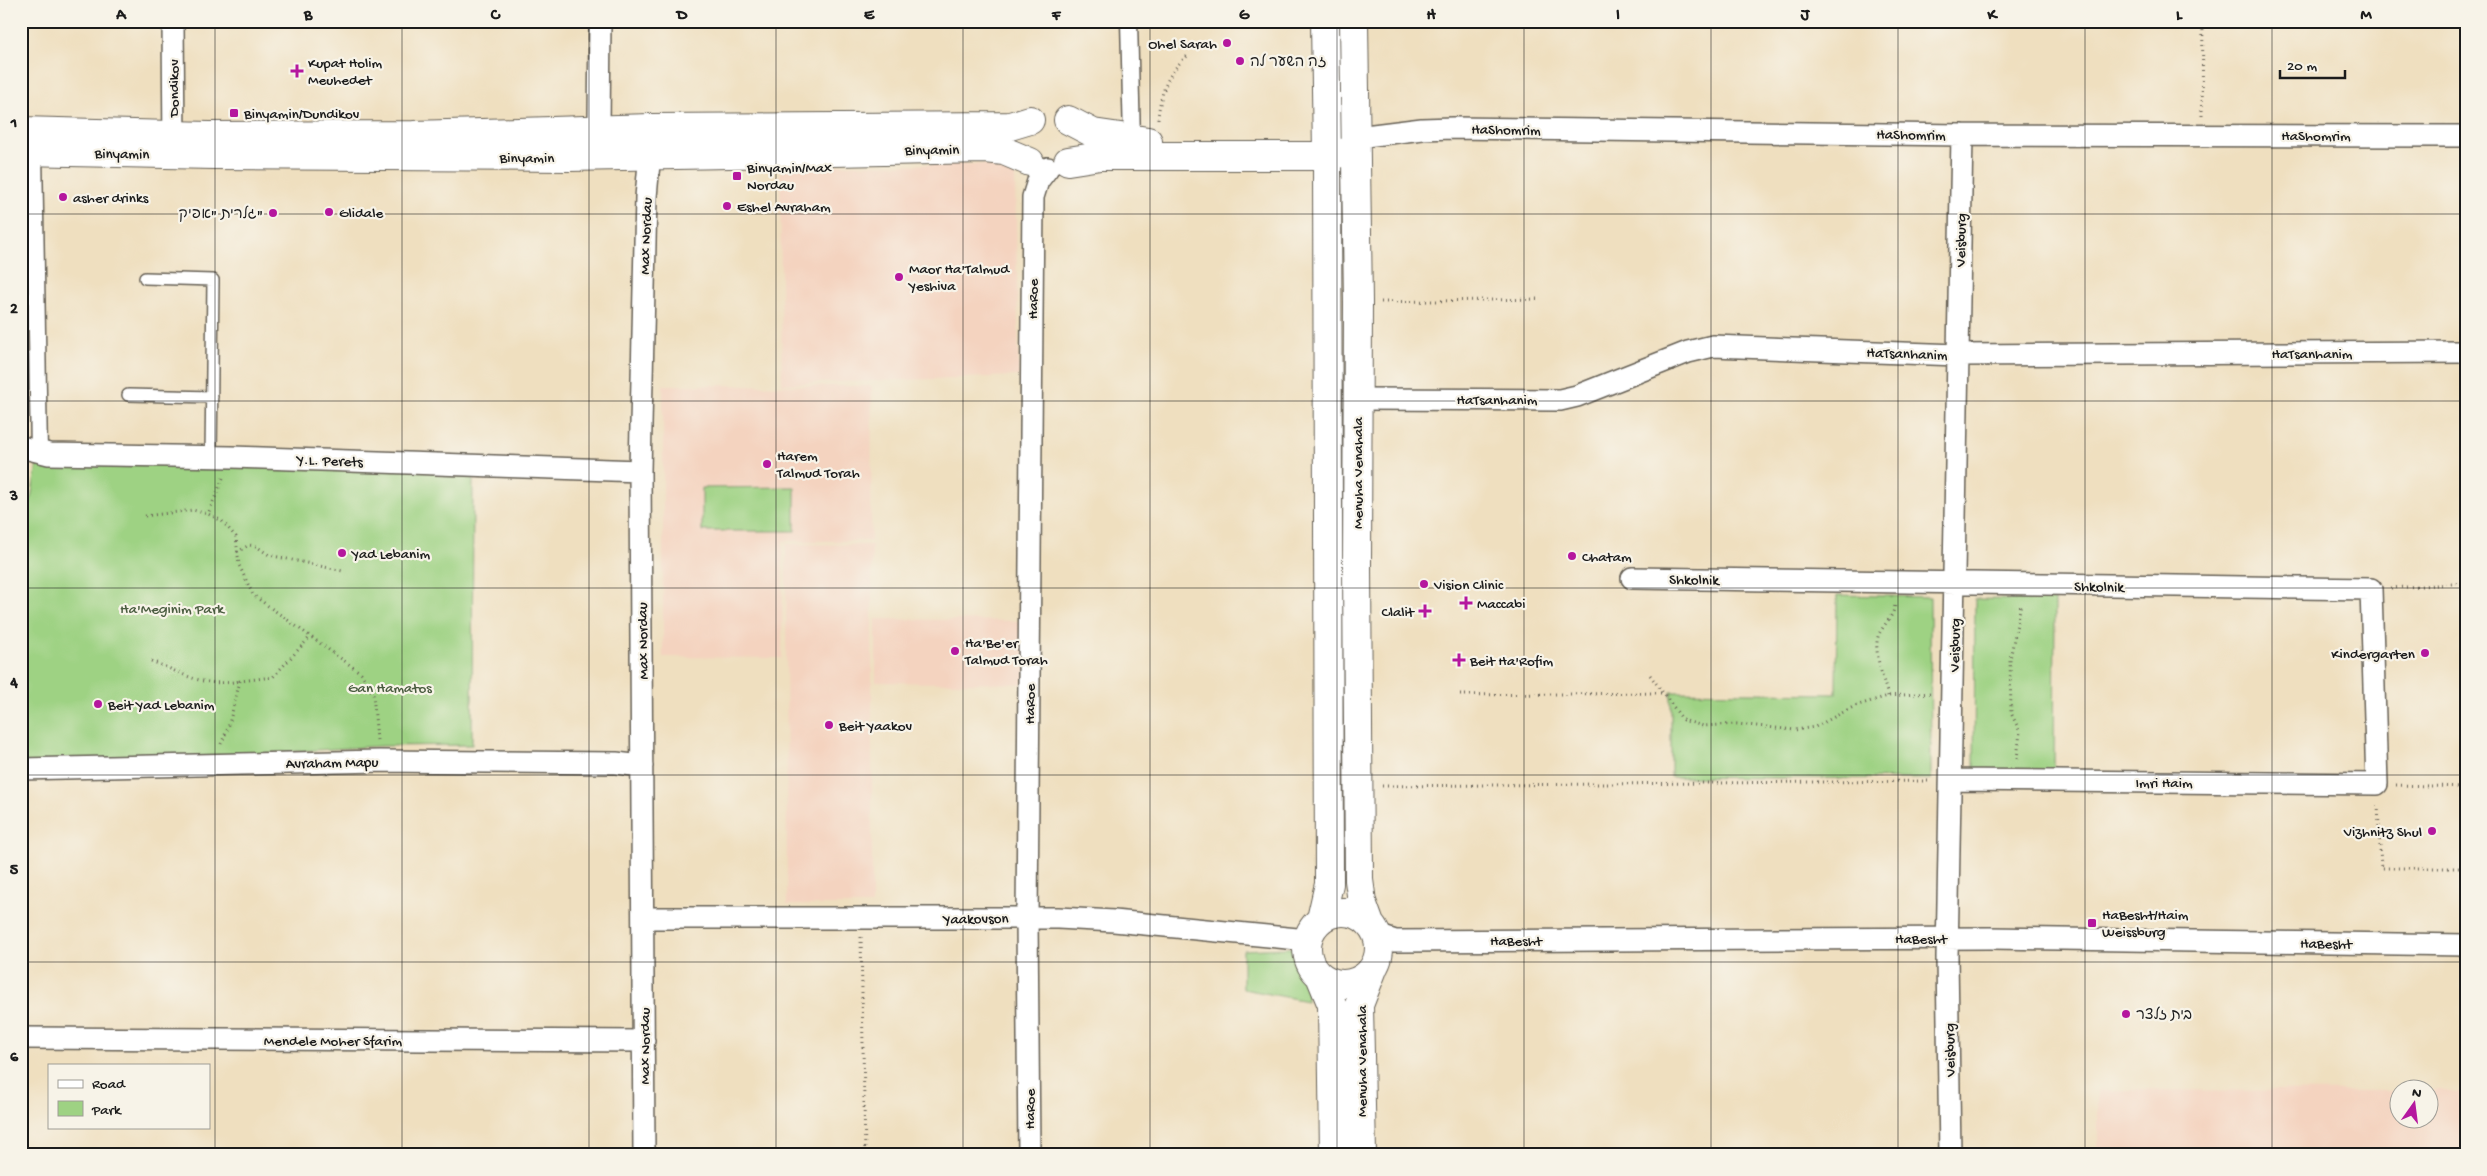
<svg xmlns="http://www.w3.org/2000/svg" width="2487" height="1176" font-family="'Gochi Hand','Playpen Sans Hebrew',sans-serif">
<rect width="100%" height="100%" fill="#f7f3e8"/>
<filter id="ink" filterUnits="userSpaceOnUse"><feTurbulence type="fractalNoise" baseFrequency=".02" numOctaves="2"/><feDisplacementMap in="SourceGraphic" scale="10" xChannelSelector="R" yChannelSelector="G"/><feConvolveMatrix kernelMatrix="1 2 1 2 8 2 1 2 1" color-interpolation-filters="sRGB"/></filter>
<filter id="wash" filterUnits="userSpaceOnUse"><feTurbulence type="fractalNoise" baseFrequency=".0096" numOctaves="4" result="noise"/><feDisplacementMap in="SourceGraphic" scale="20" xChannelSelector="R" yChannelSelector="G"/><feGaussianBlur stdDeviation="1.12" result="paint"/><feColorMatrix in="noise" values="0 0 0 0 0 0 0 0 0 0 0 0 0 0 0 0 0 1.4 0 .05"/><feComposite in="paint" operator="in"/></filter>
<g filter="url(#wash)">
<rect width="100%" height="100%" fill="#efdfbf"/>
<path fill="#f4d3bf" d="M 1009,164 L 1015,177 L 1019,376 L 782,384 L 780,165 Z
M 663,385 L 872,386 L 871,541 L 783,541 L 782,658 L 663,657 Z
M 786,544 L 872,545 L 872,905 L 787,905 Z
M 876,619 L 1035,621 L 1035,684 L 876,682 Z
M 2098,1090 L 2399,1091 L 2400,1118 L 2430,1118 L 2430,1091 L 2466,1091 L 2466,1155 L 2098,1155 Z"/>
<path fill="#9ed283" stroke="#5d7750" d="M 39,453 L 473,466 L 472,745 L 382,746 L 21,768 L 21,555 Z
M 795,487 L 795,531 L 702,531 L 702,488 Z
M 1837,595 L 1930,597 L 1931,779 L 1671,777 L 1671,692 L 1836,694 Z
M 1975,599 L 2055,600 L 2054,785 L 1974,785 Z
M 1308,947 L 1307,1001 L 1243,989 L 1243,950 Z"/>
</g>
<g filter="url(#ink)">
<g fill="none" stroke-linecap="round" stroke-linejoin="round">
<g stroke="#666055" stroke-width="14">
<path id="service" d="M 145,278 L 213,280 L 211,457
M 128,395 L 212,397"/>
</g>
<g stroke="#666055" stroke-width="19">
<path id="pedestrian" d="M 1129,21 L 1132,140
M 34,152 L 39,453"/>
</g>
<g stroke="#666055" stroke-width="24">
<path id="minor" d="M 173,21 L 174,151
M 1357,137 L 1422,129 L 1453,128 L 1962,135 L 2466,136
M 587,140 L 599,128 L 600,21
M 1358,399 L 1560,400 L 1577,396 L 1688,352 L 1713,346 L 1958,355 L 2466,352
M 21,447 L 49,454 L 232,457 L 640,471
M 1632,578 L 2371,589 L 2377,784 L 1952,780
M 21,769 L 379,761 L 616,763 L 642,766
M 643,918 L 1058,918 L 1114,921 L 1308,940
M 1377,935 L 1395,941 L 1990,938 L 2466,945
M 21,1038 L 644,1041
M 644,1155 L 640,471 L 646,197 L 651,141
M 1029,1155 L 1027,917 L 1033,197 L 1038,181 L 1048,168
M 1950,1155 L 1947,957 L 1962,135"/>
</g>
<g stroke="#666055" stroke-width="30">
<path id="tertiary" d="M 1354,21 L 1358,302 L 1357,566 L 1359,880 L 1362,902 L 1370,924
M 1068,120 L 1093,133 L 1148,141
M 21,131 L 209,136 L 413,135 L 651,128 L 1010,126 L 1030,120
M 21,151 L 214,155 L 569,157 L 986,149 L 1004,151 L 1030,162
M 1068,161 L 1100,156 L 1327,156 L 1346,152
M1307 948a36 36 0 1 1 72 0a36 36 0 1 1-72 0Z
M 1321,919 L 1329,884 L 1327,156 L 1325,21
M 1320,976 L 1332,1005 L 1334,1155
M 1362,1155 L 1359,1005 L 1373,969"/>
</g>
<path stroke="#666055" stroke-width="3" stroke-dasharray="1 4" stroke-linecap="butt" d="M 2202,116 L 2203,21
M 1158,119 C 1160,94 1168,70 1189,55
M 1381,302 L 1538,299
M 223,478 L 208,514 L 222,521 L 236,537 L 239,565 L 253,595 L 361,673 L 373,693 L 377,740
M 145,516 L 193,510 L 208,514
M 237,552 L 249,545 L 256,546 L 269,555 L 343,571
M 2391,588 L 2466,583
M 151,661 C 185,674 202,688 240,681
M 1650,675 L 1683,720 L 1703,726 L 1737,724 L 1795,730 L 1815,727 L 1855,706 L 1888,696 L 1931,693
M 1460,695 L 1662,693
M 1888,696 C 1884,681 1872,649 1879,634 C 1884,624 1895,615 1895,603
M 221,744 L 228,728 L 240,681 L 273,677 L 310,637
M 2017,759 L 2020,732 L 2011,713 L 2010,659 L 2021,604
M 2396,785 L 2466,787
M 1382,786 L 1929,781
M 2378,805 L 2381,868 L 2466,868
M 861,937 L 865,1155
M 2298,1155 L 2466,1154"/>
<use href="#service" stroke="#fff" stroke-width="11"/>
<use href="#pedestrian" stroke="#fff" stroke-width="16"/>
<use href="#minor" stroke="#fff" stroke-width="21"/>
<use href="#tertiary" stroke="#fff" stroke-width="28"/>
</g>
</g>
<path fill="none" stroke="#1c1c1c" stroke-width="1" stroke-opacity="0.55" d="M 215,21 L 215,1155M 402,21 L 402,1155M 589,21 L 589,1155M 776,21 L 776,1155M 963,21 L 963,1155M 1150,21 L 1150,1155M 1337,21 L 1337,1155M 1524,21 L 1524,1155M 1711,21 L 1711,1155M 1898,21 L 1898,1155M 2085,21 L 2085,1155M 2272,21 L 2272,1155M 21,214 L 2466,214M 21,401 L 2466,401M 21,588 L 2466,588M 21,775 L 2466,775M 21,962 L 2466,962"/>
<g fill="#b5179e" stroke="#f7f3e8" stroke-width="2">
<circle cx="1227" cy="43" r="5"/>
<circle cx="1240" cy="61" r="5"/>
<path d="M294.5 63.5h5v5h5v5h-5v5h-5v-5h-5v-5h5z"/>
<rect x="229" y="108" width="10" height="10" rx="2.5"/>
<rect x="732" y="171" width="10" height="10" rx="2.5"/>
<circle cx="63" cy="197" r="5"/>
<circle cx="727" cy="206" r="5"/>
<circle cx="329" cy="212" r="5"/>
<circle cx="273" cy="213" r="5"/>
<circle cx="899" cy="277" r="5"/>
<circle cx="767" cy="464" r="5"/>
<circle cx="342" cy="553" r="5"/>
<circle cx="1572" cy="556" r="5"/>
<circle cx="1424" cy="584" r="5"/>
<path d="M1463.5 595.5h5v5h5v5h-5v5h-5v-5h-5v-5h5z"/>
<path d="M1422.5 603.5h5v5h5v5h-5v5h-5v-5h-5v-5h5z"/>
<circle cx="955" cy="651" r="5"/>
<circle cx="2425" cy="653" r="5"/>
<path d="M1456.5 652.5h5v5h5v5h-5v5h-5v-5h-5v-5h5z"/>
<circle cx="98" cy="704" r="5"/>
<circle cx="829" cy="725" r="5"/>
<circle cx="2432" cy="831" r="5"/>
<rect x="2087" y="918" width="10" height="10" rx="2.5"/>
<circle cx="2126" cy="1014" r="5"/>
</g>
<g text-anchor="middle" stroke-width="4.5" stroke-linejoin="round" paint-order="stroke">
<g font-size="15" fill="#1c1c1c" stroke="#f7f3e8" text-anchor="start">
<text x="1217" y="48" text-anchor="end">Ohel Sarah</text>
<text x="1250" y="66">זה השער לה</text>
<text x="308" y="67">Kupat Holim<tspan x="308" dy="17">Meuhedet</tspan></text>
<text x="244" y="118">Binyamin/Dundikov</text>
<text x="747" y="172">Binyamin/Max<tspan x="747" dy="17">Nordau</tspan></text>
<text x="73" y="202">asher drinks</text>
<text x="737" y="211">Eshel Avraham</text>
<text x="339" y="217">Glidale</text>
<text x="263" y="218" text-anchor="end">גלרית "אפיק"</text>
<text x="909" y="273">Maor Ha'Talmud<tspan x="909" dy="17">Yeshiva</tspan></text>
<text x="777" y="460">Harem<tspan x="777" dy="17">Talmud Torah</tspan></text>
<text x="352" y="558">Yad Lebanim</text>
<text x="1582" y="561">Chatam</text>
<text x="1434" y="589">Vision Clinic</text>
<text x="1477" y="608">Maccabi</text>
<text x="1414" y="616" text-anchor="end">Clalit</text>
<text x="965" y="647">Ha'Be'er<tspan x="965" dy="17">Talmud Torah</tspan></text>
<text x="2415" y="658" text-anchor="end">Kindergarten</text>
<text x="1470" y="665">Beit Ha'Rofim</text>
<text x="108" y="709">Beit Yad Lebanim</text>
<text x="839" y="730">Beit Yaakov</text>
<text x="2422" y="836" text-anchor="end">Vizhnitz Shul</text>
<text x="2102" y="919">HaBesht/Haim<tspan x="2102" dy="17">Weissburg</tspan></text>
<text x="2136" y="1019">בית זלצר</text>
</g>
<g font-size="15" fill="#1c1c1c" stroke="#f7f3e8">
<text transform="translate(173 88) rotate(-90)" y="5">Dondikov</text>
<text transform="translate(1506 129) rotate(1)" y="5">HaShomrim</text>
<text transform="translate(1911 134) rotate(1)" y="5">HaShomrim</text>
<text x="2316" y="140">HaShomrim</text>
<text transform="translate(932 149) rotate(-1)" y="5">Binyamin</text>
<text transform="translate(122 153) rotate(1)" y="5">Binyamin</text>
<text x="527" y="162">Binyamin</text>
<text transform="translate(645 236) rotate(-88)" y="5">Max Nordau</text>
<text transform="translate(1960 240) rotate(-89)" y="5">Veisburg</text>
<text transform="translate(1032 299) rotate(-90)" y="5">HaRoe</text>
<text transform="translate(1907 353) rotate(2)" y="5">HaTsanhanim</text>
<text x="2312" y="358">HaTsanhanim</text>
<text x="1497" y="404">HaTsanhanim</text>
<text transform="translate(330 460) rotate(2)" y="5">Y.L. Perets</text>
<text transform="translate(1357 473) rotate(-90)" y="5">Menuha Venahala</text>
<text transform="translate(1694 579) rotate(1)" y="5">Shkolnik</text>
<text transform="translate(2099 586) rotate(1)" y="5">Shkolnik</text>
<text transform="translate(642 641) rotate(-91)" y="5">Max Nordau</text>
<text transform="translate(1954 645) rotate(-89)" y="5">Veisburg</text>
<text transform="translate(1029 704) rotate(-90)" y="5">HaRoe</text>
<text transform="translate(332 762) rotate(-1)" y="5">Avraham Mapu</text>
<text x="2164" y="787">Imri Haim</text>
<text transform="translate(976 918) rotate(-1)" y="5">Yaakovson</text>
<text x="1921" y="943">HaBesht</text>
<text x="1516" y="945">HaBesht</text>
<text transform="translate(2326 943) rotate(1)" y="5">HaBesht</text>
<text x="333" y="1045">Mendele Moher Sfarim</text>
<text transform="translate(644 1046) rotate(-90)" y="5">Max Nordau</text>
<text transform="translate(1949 1050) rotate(-91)" y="5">Veisburg</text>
<text transform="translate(1361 1061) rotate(-90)" y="5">Menuha Venahala</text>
<text transform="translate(1029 1109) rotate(-90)" y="5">HaRoe</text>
</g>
<g font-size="15" fill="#4a5c40" stroke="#f7f3e8">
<text x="172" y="613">Ha'Meginim Park</text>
<text x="390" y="692">Gan Hamatos</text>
</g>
</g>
<rect width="2487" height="1176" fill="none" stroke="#f7f3e8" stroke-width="55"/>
<rect x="48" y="1064" width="162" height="65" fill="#f7f3e8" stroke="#9f9d96"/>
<rect x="58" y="1080" width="25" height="8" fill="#ffffff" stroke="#9f9d96"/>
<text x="92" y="1088" font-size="15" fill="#1c1c1c">Road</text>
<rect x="58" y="1101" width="25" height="15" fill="#9ed283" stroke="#9f9d96"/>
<text x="92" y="1114" font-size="15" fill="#1c1c1c">Park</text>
<g transform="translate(2414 1104) rotate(14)"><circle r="24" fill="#f7f3e8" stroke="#9f9d96"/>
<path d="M0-4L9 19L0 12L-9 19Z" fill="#b5179e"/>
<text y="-8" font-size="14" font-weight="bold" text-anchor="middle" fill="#1c1c1c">N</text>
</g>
<path d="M2280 70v8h65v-8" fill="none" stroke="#1c1c1c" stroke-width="2.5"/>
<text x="2287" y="70" font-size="15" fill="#1c1c1c" stroke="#f7f3e8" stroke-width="4" paint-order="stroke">20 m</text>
<rect x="28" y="28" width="2432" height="1120" fill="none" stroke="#1c1c1c" stroke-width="2"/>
<g font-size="16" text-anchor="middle" font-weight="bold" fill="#1c1c1c">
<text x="121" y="19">A</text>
<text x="308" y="19">B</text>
<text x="495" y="19">C</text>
<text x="682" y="19">D</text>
<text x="869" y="19">E</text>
<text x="1056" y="19">F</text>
<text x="1244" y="19">G</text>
<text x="1431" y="19">H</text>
<text x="1618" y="19">I</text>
<text x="1805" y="19">J</text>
<text x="1992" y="19">K</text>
<text x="2179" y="19">L</text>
<text x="2366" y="19">M</text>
<text x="14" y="127">1</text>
<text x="14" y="313">2</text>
<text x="14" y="500">3</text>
<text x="14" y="687">4</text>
<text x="14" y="874">5</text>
<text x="14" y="1061">6</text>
</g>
</svg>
